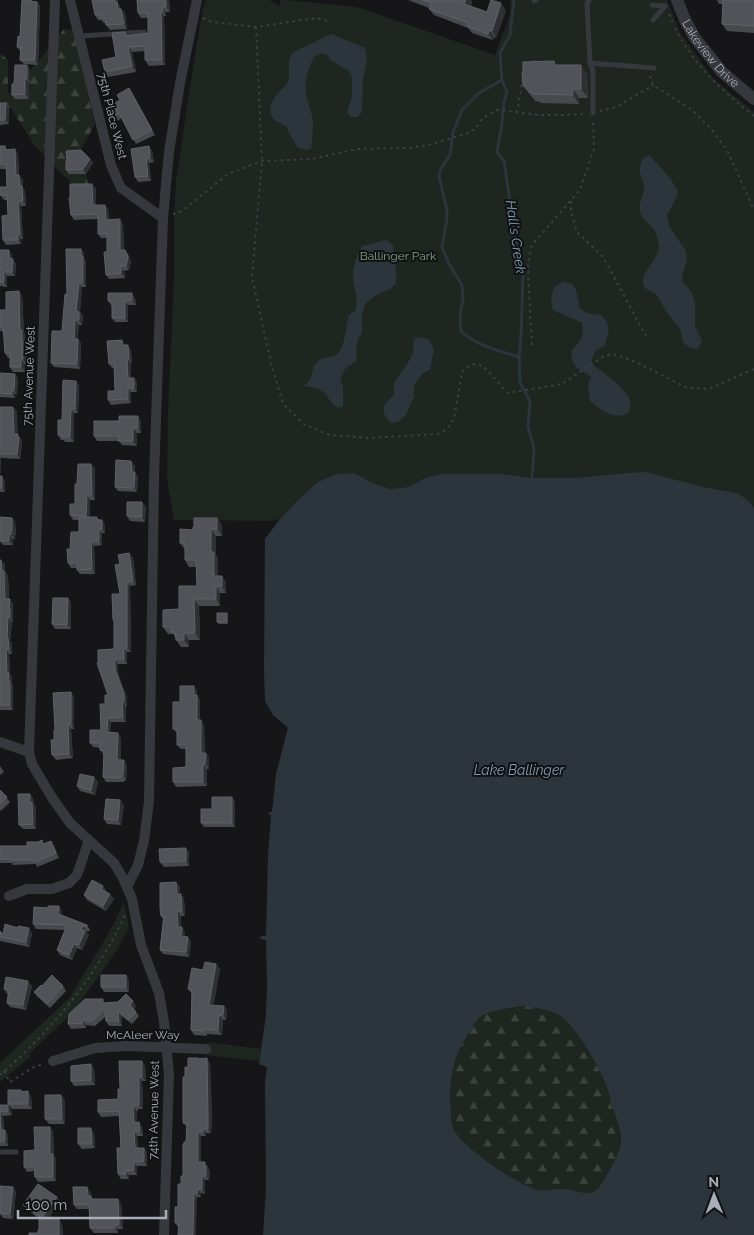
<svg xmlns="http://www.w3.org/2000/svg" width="754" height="1235" font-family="Raleway,sans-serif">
<defs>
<pattern id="forest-firs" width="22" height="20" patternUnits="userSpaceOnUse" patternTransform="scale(1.25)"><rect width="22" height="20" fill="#1e261f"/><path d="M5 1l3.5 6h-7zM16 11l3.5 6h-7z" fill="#3c433d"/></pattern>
</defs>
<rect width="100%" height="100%" fill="#161618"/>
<path fill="url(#forest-firs)" d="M 64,29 L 73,30 L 95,124 L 80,151 L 89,187 L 71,183 L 34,145 L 11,108 L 0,108 L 0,53 L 8,60 L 8,95 L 37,63 Z
M 523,1006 C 535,1008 550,1009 560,1016 C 576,1026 599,1067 606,1085 C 609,1092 610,1099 612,1107 C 616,1118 622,1131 621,1143 C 620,1152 604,1184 596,1190 C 587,1197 574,1189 564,1189 C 555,1188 545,1192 537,1190 C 518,1185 460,1146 453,1128 C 451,1122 451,1114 451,1109 C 448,1078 454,1052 473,1027 C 475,1024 477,1020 480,1017 C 488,1010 512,1008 523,1006 Z"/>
<path fill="#1e261f" d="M 206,0 L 269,0 L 280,6 L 280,0 L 287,0 L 357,7 L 495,55 L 510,15 L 510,0 L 667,0 L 680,32 L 713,78 L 754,112 L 754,508 L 748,500 L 737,493 L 628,473 L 573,478 L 532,478 L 503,474 L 425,478 L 408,487 L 389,489 L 370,482 L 355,473 L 336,474 L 316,483 L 298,500 L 280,519 L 268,521 L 174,520 L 167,477 L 168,412 L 174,277 L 174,219 L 176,180 L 195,55 L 203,9 Z
M 124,903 L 129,928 L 115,953 L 73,1012 L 30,1053 L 30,1057 L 0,1082 L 0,1063 L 69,998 L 110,931 Z
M 207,1042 L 261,1049 L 259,1061 L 206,1055 Z"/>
<path fill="#2c353c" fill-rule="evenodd" d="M 331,34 L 365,48 L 367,60 L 363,78 L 362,112 L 357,117 L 350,117 L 347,112 L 352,97 L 352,77 L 349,71 L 330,60 L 328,55 L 322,53 L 314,57 C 308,68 304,82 306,95 C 308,104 312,112 313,122 C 313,131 312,140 311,149 L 306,150 L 298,148 L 290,135 L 286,126 L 274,120 L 270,112 L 271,104 L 276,95 L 287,84 L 289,78 L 289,61 L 292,53 Z
M 649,155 C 660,167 671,177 678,192 L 676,199 L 667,215 L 669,226 L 686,251 L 687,260 L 682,276 L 683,282 L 692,293 L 695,304 L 695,326 L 702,341 L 698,349 L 690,348 L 683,342 L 680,329 L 668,314 L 656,294 C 625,283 659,263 659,246 C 658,241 656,231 653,228 C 649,223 643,219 640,213 C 637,204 645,195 644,186 C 644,181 640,176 640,171 C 639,168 641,163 642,160 Z
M 387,240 L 393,246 L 396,267 L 396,284 L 389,290 L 378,294 L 366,303 L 362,314 L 362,333 L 358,339 L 356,349 L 357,360 L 345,369 L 340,379 L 343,386 L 343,406 L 338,408 C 334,405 332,403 329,399 C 323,389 315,387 304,386 C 306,384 308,382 310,379 C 313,373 312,367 317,362 C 323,356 330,359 336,355 C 345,350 346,325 349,315 L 356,310 C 358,298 354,288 353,277 C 353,266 357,255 362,246 Z
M 564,282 L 572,284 L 576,290 L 580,308 L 587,313 L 601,315 C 612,326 609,333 604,346 C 595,350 592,354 592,364 C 603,373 626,387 630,401 C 631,405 629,409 629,413 C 614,421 601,410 590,401 L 588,384 L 591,377 C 587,373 584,373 580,370 C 572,365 572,359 571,351 C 580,340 585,340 582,323 L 553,310 C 550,302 551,294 555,286 Z
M 420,337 L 429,339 L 434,349 L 430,370 L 423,373 L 414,385 L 414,397 L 405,416 L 398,422 L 390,423 C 380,410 382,405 394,395 L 394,383 L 409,361 L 413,353 L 414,339 Z
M 645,472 L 703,487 L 737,493 L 748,500 L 754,508 L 754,1235 L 263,1235 L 266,1190 L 265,1084 L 267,1067 L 259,1064 L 266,1015 L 267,986 L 266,940 L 260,939 L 261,936 L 266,936 L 268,856 L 271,815 L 269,815 L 269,812 L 272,812 L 276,774 L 288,728 L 273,715 L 265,701 L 264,672 L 265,539 L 280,519 L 298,500 L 316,483 L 336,474 L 355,473 L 370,482 L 390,489 L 408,487 L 425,478 L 442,474 L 503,474 L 532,478 L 573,478 L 628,473 ZM 523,1006 C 535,1008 549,1009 560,1016 C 576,1026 599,1067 606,1085 C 609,1092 610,1099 612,1106 C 616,1118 622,1131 621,1143 C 620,1152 604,1184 596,1190 C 587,1197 574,1189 564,1189 C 555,1188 545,1192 537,1190 C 518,1185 460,1146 453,1128 C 451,1122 451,1114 451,1109 C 448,1078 454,1052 473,1027 C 475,1024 477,1020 479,1018 C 488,1010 512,1008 523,1006 Z"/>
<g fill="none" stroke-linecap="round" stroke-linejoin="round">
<path stroke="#2c353c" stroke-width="3" d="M 514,0 L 510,35 L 500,53 L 502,80 L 507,92 L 504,103 L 501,130 L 497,151 L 499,155 L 504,161 L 515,236 L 523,273 L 521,337 L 519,357 L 520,382 L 530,401 L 528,427 L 534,448 L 532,478
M 502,80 L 479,93 L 462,110 L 453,132 L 450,155 L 442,167 L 439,174 L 440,181 L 447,210 L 447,218 L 442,247 L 449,264 L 462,285 L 463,298 L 460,317 L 461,331 C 475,345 500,351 519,357"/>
<path stroke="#3d3f44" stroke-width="2" stroke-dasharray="2.5 4" stroke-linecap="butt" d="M 669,14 L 673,23
M 203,18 L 212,22 L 256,27 L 316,18 L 331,22
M 256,27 L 262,161 L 252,277 L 271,363 L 283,404 L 305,425 L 330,435 L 369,438 L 438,434 L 447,429 L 454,419 L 462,372 L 472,364 L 483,366 L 508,393 L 562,384 L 604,356 L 613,354 L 636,362 L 687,388 L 709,389 L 754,369
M 675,28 C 694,65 721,90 754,116
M 534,62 L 539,57
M 651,76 L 650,79 L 652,83 L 656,87 L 691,109 L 712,130 L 727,150 L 754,210
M 600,111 L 616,107 L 654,85
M 517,113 L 523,78
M 571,201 L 571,212 L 577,232 L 603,257 L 646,336
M 173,214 L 182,211 L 228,174 L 262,161 L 312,159 L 357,149 L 409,148 L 428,145 L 466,134 L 475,129 L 482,119 L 489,114 L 498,110 L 540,115 L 564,115 L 586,114
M 532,345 L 529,295 L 528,263 L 532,245 L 580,190 L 594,149 L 593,121
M 4,1071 L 10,1082 L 32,1068 L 43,1064
M 0,1075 C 52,1030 96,977 125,915"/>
<path stroke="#37383d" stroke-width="5" d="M 589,0 L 587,3 L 590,63 L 654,68
M 534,1 L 536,0
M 652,5 L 665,6 L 653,20
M 79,36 L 144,32
M 590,63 L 593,71 L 593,113
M 0,1152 L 16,1152"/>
<path stroke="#37383d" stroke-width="10" d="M 70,0 L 111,165 L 121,188 L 163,218
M 0,742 L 29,752 L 32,764 L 51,796 L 70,823 L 114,863 L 123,878 L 132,899 L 141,945 L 159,993 L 164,1022 L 169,1074 L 164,1235
M 29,752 L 55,0
M 127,887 L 138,865 L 144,841 L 149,801 L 154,478 L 163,218 L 169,152 L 180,83 L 197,0
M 9,896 L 27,889 L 52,889 L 69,883 L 77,875 L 89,840
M 53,1061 L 95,1048 L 126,1046 L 206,1049"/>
<path stroke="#37383d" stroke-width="12" id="s1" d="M 677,0 L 685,20 L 695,38 L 722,72 L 754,99"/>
</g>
<path fill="#47494d" d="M 22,0 L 32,0 L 32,2 L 37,2 L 40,6 L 38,65 L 24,64 L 20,60 L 21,52 L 17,47 L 20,37 Z
M 137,0 L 169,0 L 170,12 L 166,12 L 166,16 L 164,16 L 165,65 L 149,66 L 145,60 L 145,51 L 132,52 L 136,72 L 108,77 L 105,72 L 116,57 L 125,32 L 127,36 L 148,33 L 148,18 L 141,18 L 138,13 Z
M 408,0 L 471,0 L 472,2 L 471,6 L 487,12 L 506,10 L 496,38 L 494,37 L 493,40 L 472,33 L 468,28 L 434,15 L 429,9 L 429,8 Z
M 717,0 L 754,0 L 754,33 L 727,31 L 722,24 L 723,4 L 719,4 Z
M 118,3 L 121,9 L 125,13 L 127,29 L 110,30 L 106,25 L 106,23 L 104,23 L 101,20 L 98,20 L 95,15 Z
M 557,65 L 587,74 L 588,98 L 579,98 L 579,104 L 541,103 L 540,102 L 535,101 L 523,85 Z
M 30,70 L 30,82 L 29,82 L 29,99 L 15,99 L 12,95 L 14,84 Z
M 129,88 L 155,135 L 136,144 L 122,118 L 117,121 L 113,117 L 120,100 Z
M 0,103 L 9,107 L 9,124 L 0,125 L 0,134 Z
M 0,146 L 5,146 L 7,150 L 15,149 L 18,154 L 19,175 L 23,180 L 23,188 L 25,191 L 26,206 L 21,206 L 23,239 L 21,239 L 21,244 L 6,245 L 3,240 L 8,215 L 7,200 L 4,200 L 0,195 L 7,187 L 6,169 L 0,169 Z
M 149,146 L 152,151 L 154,162 L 149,163 L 151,181 L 138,182 L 135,177 Z
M 90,159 L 93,163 L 86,174 L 69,174 L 66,170 Z
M 96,188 L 96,205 L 108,209 L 109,219 L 123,224 L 124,250 L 128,254 L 131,261 L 129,270 L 124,271 L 125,278 L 109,279 L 106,275 L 107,252 L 107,238 L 101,238 L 98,234 L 98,219 L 74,220 L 71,215 L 70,198 Z
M 81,249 L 84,253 L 84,258 L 86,261 L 86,287 L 82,287 L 80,312 L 83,316 L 82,325 L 79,325 L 77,339 L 81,343 L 80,369 L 54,367 L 51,363 L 62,331 L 67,295 Z
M 0,250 L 12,255 L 12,259 L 16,264 L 15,276 L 7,276 L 7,287 L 0,286 Z
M 19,291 L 22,296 L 24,333 L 25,334 L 25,342 L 26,344 L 27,364 L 25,364 L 25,372 L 13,372 L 10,367 L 10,358 L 8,358 L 5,353 L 4,332 L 0,331 L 0,310 L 6,310 Z
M 135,298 L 136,305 L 128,305 L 128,322 L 115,322 L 112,318 L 112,306 L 108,301 Z
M 126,345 L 131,350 L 132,363 L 131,363 L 131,378 L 137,382 L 137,392 L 131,392 L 131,403 L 111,405 L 108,400 L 115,391 L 114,368 L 112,368 L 109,364 Z
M 0,373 L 18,378 L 17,395 L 15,394 L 15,398 L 0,397 Z
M 79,385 L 78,413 L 74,413 L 74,442 L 65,442 L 64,440 L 61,440 L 58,435 L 62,420 Z
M 0,407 L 17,411 L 17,434 L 21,439 L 22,442 L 20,459 L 1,458 L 0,476 L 5,481 L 5,492 L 0,492 Z
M 119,421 L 141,421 L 141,433 L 137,433 L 137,446 L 122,445 L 119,441 L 97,441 L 94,436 Z
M 131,461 L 135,466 L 135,473 L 138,477 L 137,492 L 118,491 L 115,487 Z
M 95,468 L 95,500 L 90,500 L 90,517 L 102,520 L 105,525 L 105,533 L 102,533 L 102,545 L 94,546 L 95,574 L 80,574 L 77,570 L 77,568 L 71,568 L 68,563 L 70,549 L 79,532 L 79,520 L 73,520 L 70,515 L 75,504 L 77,484 Z
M 142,502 L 146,507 L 145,522 L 130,521 L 127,516 Z
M 0,517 L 12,518 L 15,522 L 16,535 L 15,535 L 15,539 L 13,539 L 13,545 L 3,545 L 0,541 Z
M 222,525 L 222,536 L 216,536 L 216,555 L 218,559 L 218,576 L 222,576 L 226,583 L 226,593 L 220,593 L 220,606 L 199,606 L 200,640 L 189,640 L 189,647 L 181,647 L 176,640 L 176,638 L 173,634 L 168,634 L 163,627 L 179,609 L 197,586 L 197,567 L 189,567 L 185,560 L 185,550 L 180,543 L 193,530 Z
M 129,553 L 133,558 L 136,585 L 130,586 L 131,652 L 127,652 L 127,664 L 118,664 L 118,673 L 127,698 L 127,706 L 126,706 L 126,722 L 111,722 L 110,732 L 121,738 L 121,760 L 127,765 L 126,780 L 123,782 L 106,782 L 103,777 L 104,755 L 100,750 L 100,748 L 93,747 L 90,743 L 101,730 L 105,704 L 108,695 L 98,663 L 114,649 L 114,623 L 113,620 L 120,594 L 120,564 Z
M 0,560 L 5,564 L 5,571 L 8,576 L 9,599 L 13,604 L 13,622 L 12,622 L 10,641 L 12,643 L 12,654 L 9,654 L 10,675 L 12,677 L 12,683 L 13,686 L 13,710 L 0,710 Z
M 68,598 L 71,603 L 71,629 L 55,629 L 52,624 Z
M 228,615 L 228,624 L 219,624 L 217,622 Z
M 197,691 L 197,695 L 200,700 L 200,720 L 201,720 L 204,725 L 205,753 L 209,757 L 209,769 L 207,769 L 207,786 L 176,787 L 173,782 L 186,767 L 186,749 L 181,749 L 177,745 L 177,733 L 173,729 L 180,702 Z
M 71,692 L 74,697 L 74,729 L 71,729 L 73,758 L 56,760 L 52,755 L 55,730 Z
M 0,766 L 4,772 L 0,775 Z
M 94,777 L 98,782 L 95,795 L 80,791 L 77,786 Z
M 0,790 L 10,802 L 1,811 L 0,810 Z
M 232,797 L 235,802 L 235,827 L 204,827 L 201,823 Z
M 33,798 L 34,804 L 36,807 L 36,829 L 23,829 L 19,825 Z
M 124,805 L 121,825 L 107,824 L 104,819 Z
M 44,844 L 54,846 L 59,858 L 37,867 L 36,864 L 13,865 L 12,863 L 0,863 L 0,846 L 27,846 Z
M 189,852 L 189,866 L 164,867 L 160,862 Z
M 176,882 L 180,887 L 180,894 L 181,894 L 184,899 L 185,916 L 181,916 L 181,927 L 185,932 L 184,937 L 188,937 L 191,942 L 189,957 L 163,954 L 160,950 L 163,919 L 161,916 Z
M 103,886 L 106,890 L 105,891 L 114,899 L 106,911 L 87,900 L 84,895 Z
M 59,906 L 62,911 L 62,915 L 87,925 L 90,930 L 90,931 L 86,931 L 89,935 L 82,950 L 77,948 L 72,960 L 60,955 L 57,950 L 65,930 L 36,929 L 33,924 L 48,908 Z
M 0,931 L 3,934 L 32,933 L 29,947 L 0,941 Z
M 216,964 L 220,969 L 213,1005 L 224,1006 L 227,1011 L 226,1020 L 223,1020 L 222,1035 L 207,1034 L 207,1036 L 194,1035 L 191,1030 L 192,994 L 188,989 L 203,970 Z
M 126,975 L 129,980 L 129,992 L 104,992 L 101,987 Z
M 32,986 L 26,1010 L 10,1007 L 7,1003 L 8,994 L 7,994 L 4,989 Z
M 42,986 L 63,986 L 66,991 L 50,1008 L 37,996 L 34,992 Z
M 105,1003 L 136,1006 L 134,1009 L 139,1016 L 132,1024 L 122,1016 L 122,1026 L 109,1026 L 106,1021 L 105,1017 L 95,1026 L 86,1025 L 86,1028 L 71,1029 L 68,1024 Z
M 198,1058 L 199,1059 L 210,1063 L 212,1118 L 211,1133 L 206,1133 L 206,1136 L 201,1136 L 201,1162 L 205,1162 L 208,1167 L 208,1168 L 210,1171 L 209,1180 L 205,1180 L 205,1194 L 201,1193 L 201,1197 L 197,1197 L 179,1227 L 178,1227 L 175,1223 L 181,1184 L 183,1176 L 184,1144 L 186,1142 L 187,1127 L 183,1123 L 185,1077 L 188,1067 Z
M 142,1061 L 145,1066 L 146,1081 L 142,1081 L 143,1109 L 138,1109 L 138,1111 L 137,1111 L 137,1122 L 139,1122 L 142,1127 L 143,1136 L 137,1136 L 138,1148 L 147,1152 L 147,1166 L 137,1166 L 137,1175 L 129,1175 L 129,1179 L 121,1179 L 118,1174 L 121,1148 L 119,1116 L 101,1117 L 98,1112 L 118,1099 L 120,1089 Z
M 94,1069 L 95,1085 L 74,1086 L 71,1081 Z
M 21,1090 L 22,1092 L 31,1096 L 32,1109 L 12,1109 L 8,1104 Z
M 61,1095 L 65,1100 L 65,1124 L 49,1124 L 45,1119 Z
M 0,1105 L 8,1105 L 11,1110 L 12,1115 L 3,1116 L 4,1130 L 8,1135 L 8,1146 L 0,1146 Z
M 53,1131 L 54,1156 L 56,1159 L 56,1181 L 38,1182 L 35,1177 L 34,1171 L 27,1172 L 24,1167 L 35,1150 Z
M 94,1133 L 95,1148 L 82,1149 L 78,1144 Z
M 0,1186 L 13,1187 L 16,1192 L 13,1219 L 3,1218 L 0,1214 Z
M 90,1191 L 91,1196 L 93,1199 L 121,1203 L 123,1229 L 118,1229 L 118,1233 L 94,1233 L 90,1228 L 89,1209 L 77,1209 L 74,1205 Z
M 57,1197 L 60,1202 L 48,1219 L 62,1224 L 63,1235 L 29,1235 L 38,1233 L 39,1230 L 39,1219 L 27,1209 L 23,1205 Z"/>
<path fill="#2f3033" d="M 115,0 L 118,0 L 118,3 L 120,7 L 121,14 L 118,9 L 115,2 Z
M 166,0 L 169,0 L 170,12 L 166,7 Z
M 466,0 L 471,0 L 472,2 L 469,11 L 464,4 Z
M 37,2 L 40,6 L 38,65 L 35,60 Z
M 501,3 L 506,10 L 496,38 L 492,31 Z
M 162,7 L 166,12 L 166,16 L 163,11 Z
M 121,9 L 125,13 L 127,29 L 124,24 Z
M 161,11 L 164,16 L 165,65 L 162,60 Z
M 490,30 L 494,37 L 493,40 L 488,34 Z
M 128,47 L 132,52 L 136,72 L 132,66 Z
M 27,65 L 30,70 L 30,82 L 27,78 Z
M 581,65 L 587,74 L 588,98 L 581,89 Z
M 25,78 L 29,82 L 29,99 L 25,94 Z
M 573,89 L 579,98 L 579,104 L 573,95 Z
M 6,103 L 9,107 L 9,124 L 5,120 Z
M 149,146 L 152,151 L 154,162 L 150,158 Z
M 15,149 L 18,154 L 19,180 L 16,175 Z
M 146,158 L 149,163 L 151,181 L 148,176 Z
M 90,159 L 93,163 L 86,174 L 83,169 Z
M 19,175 L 23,180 L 23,188 L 25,191 L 26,206 L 23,201 L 20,186 Z
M 92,184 L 96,188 L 96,210 L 93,205 Z
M 18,201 L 21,206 L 23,239 L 20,234 Z
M 105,205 L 108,209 L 109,224 L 106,220 Z
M 120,219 L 123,224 L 124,255 L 120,250 Z
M 18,234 L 21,239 L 21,244 L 18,240 Z
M 81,249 L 84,253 L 84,258 L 86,261 L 86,287 L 83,282 Z
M 9,250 L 12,255 L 12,263 L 9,258 Z
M 125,250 L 131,261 L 129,270 L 126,266 Z
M 13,259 L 16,264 L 15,276 L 12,272 Z
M 121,266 L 124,271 L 125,278 L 121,273 Z
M 4,272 L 7,276 L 7,287 L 4,282 Z
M 79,283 L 82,287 L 80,312 L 83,316 L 82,325 L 79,320 L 76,311 Z
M 19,291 L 22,296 L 24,333 L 25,334 L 25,342 L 26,344 L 27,364 L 23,359 L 20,330 Z
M 132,293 L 135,298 L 136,305 L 132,300 Z
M 125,301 L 128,305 L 128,322 L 125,318 Z
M 75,320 L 79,325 L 77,343 L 74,339 Z
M 78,339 L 81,343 L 80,369 L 77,364 Z
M 128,345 L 131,350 L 132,363 L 129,359 Z
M 21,359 L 25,364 L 25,372 L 21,367 Z
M 127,359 L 131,363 L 131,382 L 128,378 Z
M 15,374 L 18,378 L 17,395 L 14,390 Z
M 134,378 L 137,382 L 137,392 L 134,388 Z
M 76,381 L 79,385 L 78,413 L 75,409 Z
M 128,388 L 131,392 L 131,403 L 128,399 Z
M 12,390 L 15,394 L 15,398 L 12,394 Z
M 13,407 L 17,411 L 18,436 L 18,434 L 22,442 L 20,459 L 17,454 L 14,434 Z
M 71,409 L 74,413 L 74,442 L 70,437 Z
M 138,416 L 141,421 L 141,433 L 138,428 Z
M 133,428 L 137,433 L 137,446 L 133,441 Z
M 0,457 L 1,458 L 0,481 Z
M 131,461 L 135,466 L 135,473 L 138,477 L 137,492 L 134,488 L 132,472 Z
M 91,464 L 95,468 L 95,500 L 92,495 Z
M 2,476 L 5,481 L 5,492 L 2,488 Z
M 87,495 L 90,500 L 90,520 L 86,516 Z
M 142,502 L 146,507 L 145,522 L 142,517 Z
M 12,518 L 15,522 L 16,535 L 12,531 Z
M 217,518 L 222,525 L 222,536 L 217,529 Z
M 102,520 L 105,525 L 105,533 L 102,529 Z
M 99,529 L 102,533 L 102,545 L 99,541 Z
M 211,529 L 216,536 L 216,555 L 218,559 L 218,583 L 214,576 L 211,552 Z
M 11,531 L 15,535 L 15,539 L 11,534 Z
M 9,534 L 13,539 L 13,545 L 9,541 Z
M 91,541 L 94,546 L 95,574 L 92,569 Z
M 129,553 L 133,558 L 136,585 L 133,581 Z
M 1,560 L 5,564 L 5,571 L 8,576 L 9,604 L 5,599 L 2,571 Z
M 222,576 L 226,583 L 226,593 L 222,586 Z
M 127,582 L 130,586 L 131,652 L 127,648 Z
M 216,586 L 220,593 L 220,606 L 216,599 Z
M 68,598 L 71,603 L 71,629 L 67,625 Z
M 10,599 L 13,604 L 13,622 L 10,617 L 9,608 Z
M 194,599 L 199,606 L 200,640 L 195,633 Z
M 227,613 L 228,615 L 228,624 L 227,622 Z
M 8,617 L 12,622 L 10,641 L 12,643 L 12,654 L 9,649 L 7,638 Z
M 184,633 L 189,640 L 189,647 L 184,640 Z
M 124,648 L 127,652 L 127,664 L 124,659 Z
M 6,649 L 9,654 L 10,675 L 12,677 L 12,683 L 13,686 L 13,710 L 10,705 L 8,681 L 7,673 Z
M 115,659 L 118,664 L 118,673 L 127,698 L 127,706 L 124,701 L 115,669 Z
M 194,686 L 197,691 L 197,695 L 200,700 L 200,725 L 197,720 L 194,695 Z
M 71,692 L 74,697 L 74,729 L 71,724 Z
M 122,701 L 126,706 L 126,722 L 123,717 Z
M 108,718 L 111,722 L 110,737 L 107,732 Z
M 201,720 L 204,725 L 205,757 L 201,753 Z
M 68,725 L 71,729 L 73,758 L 69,754 Z
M 118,733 L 121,738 L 121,764 L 117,760 Z
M 206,753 L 209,757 L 209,769 L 205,764 Z
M 124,760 L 127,765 L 126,780 L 123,775 Z
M 203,764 L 207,769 L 207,786 L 203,782 Z
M 94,777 L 98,782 L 95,795 L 91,790 Z
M 30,794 L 33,798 L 34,804 L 36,807 L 36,829 L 33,824 Z
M 232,797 L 235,802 L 235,827 L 232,823 Z
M 120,800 L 124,805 L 121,825 L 118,820 Z
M 51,841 L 54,846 L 59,858 L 56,853 Z
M 186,848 L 189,852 L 189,866 L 186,861 Z
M 176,882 L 180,887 L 180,899 L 177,894 Z
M 103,886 L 106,890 L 104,893 L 101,889 Z
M 110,894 L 114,899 L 106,911 L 103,906 Z
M 181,894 L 184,899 L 185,916 L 182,911 Z
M 59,906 L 62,911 L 62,918 L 58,914 Z
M 177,911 L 181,916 L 181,928 L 182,927 L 185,932 L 184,941 L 181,936 L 178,927 Z
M 83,926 L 89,935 L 82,950 L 79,945 L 81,929 Z
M 29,928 L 32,933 L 29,947 L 26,942 Z
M 188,937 L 191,942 L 189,957 L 186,952 Z
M 74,944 L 77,948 L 72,960 L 69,955 Z
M 216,964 L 220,969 L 213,1010 L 209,1005 Z
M 126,975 L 129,980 L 129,992 L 126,987 Z
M 28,981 L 32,986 L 26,1010 L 23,1005 Z
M 133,1001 L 136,1006 L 133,1010 L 130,1005 Z
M 224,1006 L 227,1011 L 226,1020 L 223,1015 Z
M 118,1011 L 122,1016 L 122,1026 L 119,1021 Z
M 219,1015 L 223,1020 L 222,1035 L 218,1030 Z
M 83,1020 L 86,1025 L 86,1028 L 83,1023 Z
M 207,1058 L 210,1063 L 212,1118 L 211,1133 L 208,1129 Z
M 142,1061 L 145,1066 L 146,1081 L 142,1077 Z
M 91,1064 L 94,1069 L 95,1085 L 91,1080 Z
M 139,1077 L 142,1081 L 143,1109 L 139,1105 Z
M 28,1091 L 31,1096 L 32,1109 L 28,1104 Z
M 61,1095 L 65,1100 L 65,1124 L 62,1119 Z
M 8,1105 L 11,1110 L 12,1115 L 8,1111 Z
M 133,1106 L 137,1111 L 137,1127 L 134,1123 Z
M 0,1112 L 3,1116 L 4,1135 L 1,1130 Z
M 139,1122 L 142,1127 L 143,1136 L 140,1131 Z
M 50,1127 L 53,1131 L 54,1156 L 56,1159 L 56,1181 L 53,1177 L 50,1154 Z
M 91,1128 L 94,1133 L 95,1148 L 92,1144 Z
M 203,1129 L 206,1133 L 206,1136 L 203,1132 Z
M 5,1130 L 8,1135 L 8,1146 L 5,1141 Z
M 134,1131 L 137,1136 L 138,1153 L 135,1148 Z
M 198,1132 L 201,1136 L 201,1167 L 198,1162 Z
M 144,1148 L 147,1152 L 147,1166 L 144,1161 Z
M 134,1162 L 137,1166 L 137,1175 L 134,1170 Z
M 205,1162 L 210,1171 L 209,1180 L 206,1176 Z
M 126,1171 L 129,1175 L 129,1179 L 126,1174 Z
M 202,1176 L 205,1180 L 205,1194 L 202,1189 Z
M 13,1187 L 16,1192 L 13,1219 L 10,1214 Z
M 87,1187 L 90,1191 L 91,1196 L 94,1201 L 94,1204 L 88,1196 Z
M 198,1189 L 201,1193 L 201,1197 L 197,1193 Z
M 194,1193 L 197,1197 L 196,1235 L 193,1235 Z
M 57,1197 L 60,1202 L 45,1223 L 42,1218 Z
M 118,1199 L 121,1203 L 123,1229 L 119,1224 Z
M 59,1219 L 62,1224 L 63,1235 L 59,1235 Z
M 115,1225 L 118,1229 L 118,1233 L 115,1228 Z"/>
<path fill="#525359" stroke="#5f6168" d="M 22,0 L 29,0 L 29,1 L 37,2 L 35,60 L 20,60 L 21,47 L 17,47 L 18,36 L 20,37 Z
M 92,0 L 115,0 L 115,2 L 117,2 L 118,9 L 121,9 L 124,24 L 106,25 L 105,18 L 100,18 L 100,15 L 95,15 Z
M 137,0 L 166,0 L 166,7 L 162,7 L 163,11 L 161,11 L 162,60 L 145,60 L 145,46 L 128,47 L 132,66 L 105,72 L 102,60 L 116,57 L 112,33 L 125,32 L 125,36 L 148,33 L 148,13 L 138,13 Z
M 422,0 L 466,0 L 464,4 L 487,12 L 491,0 L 501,3 L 492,31 L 490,30 L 488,34 L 467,26 L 469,23 L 429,9 L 431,3 Z
M 723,0 L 754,0 L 754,26 L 722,24 Z
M 554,61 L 555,65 L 581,65 L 581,89 L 573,89 L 573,95 L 534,94 L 534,93 L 529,92 L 523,85 L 522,72 L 523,72 L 523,62 Z
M 15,65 L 27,65 L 27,78 L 25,78 L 25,94 L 12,95 L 12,84 L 14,84 Z
M 129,88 L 152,130 L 133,140 L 119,113 L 113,117 L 108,107 L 120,100 L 117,95 Z
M 0,103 L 6,103 L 5,120 L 0,120 Z
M 0,146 L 5,146 L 5,150 L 15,149 L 16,175 L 19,175 L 20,186 L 22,186 L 23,201 L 18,201 L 20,234 L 18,234 L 18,240 L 3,240 L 2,216 L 8,215 L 7,195 L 0,195 L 0,187 L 7,187 L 6,164 L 0,164 Z
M 149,146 L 150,158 L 146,158 L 148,176 L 135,177 L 131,149 Z
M 81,150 L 90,159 L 83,169 L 66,170 L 66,161 L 67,161 L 66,151 Z
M 70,184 L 92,184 L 93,205 L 105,205 L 106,220 L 120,219 L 120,250 L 125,250 L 128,257 L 126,266 L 121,266 L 121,273 L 106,275 L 104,252 L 107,252 L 107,233 L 98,234 L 98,214 L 71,215 L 69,198 L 70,198 Z
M 66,249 L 81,249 L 81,256 L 83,256 L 83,282 L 79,283 L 76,311 L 79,312 L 79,320 L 75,320 L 74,339 L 78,339 L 77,364 L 51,363 L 52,331 L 62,331 L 65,294 L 67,295 Z
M 0,250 L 9,250 L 9,258 L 13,259 L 12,272 L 4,272 L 4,282 L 0,282 Z
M 19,291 L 20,330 L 22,330 L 22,340 L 23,340 L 23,359 L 21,359 L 21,367 L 10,367 L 10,353 L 5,353 L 3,327 L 0,327 L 0,310 L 6,310 L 6,292 Z
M 108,293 L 132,293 L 132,300 L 125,301 L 125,318 L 112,318 L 112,301 L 108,301 Z
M 122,340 L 123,345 L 128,345 L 129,359 L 127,359 L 128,378 L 134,378 L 134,388 L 128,388 L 128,399 L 108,400 L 108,391 L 115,391 L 114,363 L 109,364 L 107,341 Z
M 0,373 L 15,374 L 14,390 L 12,390 L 12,394 L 0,393 Z
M 63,380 L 76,381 L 75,409 L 71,409 L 70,437 L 62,437 L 62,435 L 58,435 L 58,420 L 62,420 Z
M 0,407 L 13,407 L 14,434 L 18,434 L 17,437 L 19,437 L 17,454 L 0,454 Z
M 119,416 L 138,416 L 138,428 L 133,428 L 133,441 L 118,441 L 119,436 L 94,436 L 94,421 L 119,421 Z
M 116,460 L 131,461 L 132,472 L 135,472 L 134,488 L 115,487 Z
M 78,464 L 91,464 L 92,495 L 87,495 L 86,516 L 70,515 L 70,504 L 75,504 L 75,484 L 77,484 Z
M 0,476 L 2,476 L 2,488 L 0,488 Z
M 127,502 L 142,502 L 142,517 L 127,516 Z
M 0,517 L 12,518 L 12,531 L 11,531 L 11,534 L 9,534 L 9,541 L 0,541 Z
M 79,517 L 97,517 L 97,520 L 102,520 L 102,529 L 99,529 L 99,541 L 91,541 L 92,569 L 77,570 L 77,563 L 68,563 L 67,549 L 70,549 L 71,532 L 79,532 Z
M 194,518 L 217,518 L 217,529 L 211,529 L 211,552 L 214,552 L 214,576 L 222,576 L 222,586 L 216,586 L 216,599 L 194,599 L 195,633 L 184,633 L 184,640 L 176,640 L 175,632 L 171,632 L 171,627 L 163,627 L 163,610 L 179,609 L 179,586 L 197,586 L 196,560 L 185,560 L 185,543 L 180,543 L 180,529 L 193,530 L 193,527 L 194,527 Z
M 129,553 L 133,581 L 127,582 L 127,648 L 124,648 L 124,659 L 115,659 L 115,669 L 124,694 L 124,701 L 122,701 L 123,717 L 108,718 L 107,732 L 118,733 L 117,760 L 124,760 L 123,775 L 120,778 L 103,777 L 104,750 L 100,750 L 100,743 L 90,743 L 90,730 L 101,730 L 100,704 L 105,704 L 105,695 L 108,695 L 97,663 L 98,663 L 98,650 L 114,649 L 114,620 L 113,620 L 112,594 L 120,594 L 115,565 L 120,564 L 118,555 Z
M 0,560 L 1,560 L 2,571 L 4,571 L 5,599 L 10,599 L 9,608 L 10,608 L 10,617 L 8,617 L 7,638 L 8,638 L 9,649 L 6,649 L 7,673 L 9,673 L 8,681 L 10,681 L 10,705 L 0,705 Z
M 53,598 L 68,598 L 67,625 L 52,624 Z
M 217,613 L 227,613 L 227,622 L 217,622 Z
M 180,686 L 194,686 L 194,695 L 197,695 L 197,720 L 201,720 L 201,753 L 206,753 L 205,764 L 203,764 L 203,782 L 173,782 L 173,768 L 186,767 L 186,745 L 177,745 L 177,729 L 173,729 L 173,702 L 180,702 Z
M 71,692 L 71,724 L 68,725 L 69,754 L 52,755 L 51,740 L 54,740 L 54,730 L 55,730 L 53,693 Z
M 80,774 L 94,777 L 91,790 L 77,786 Z
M 0,790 L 7,797 L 0,804 Z
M 18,794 L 30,794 L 30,803 L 32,802 L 33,824 L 19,825 Z
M 212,797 L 232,797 L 232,823 L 201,823 L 201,809 L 212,809 Z
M 106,799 L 120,800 L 118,820 L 104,819 Z
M 42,840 L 43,844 L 51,841 L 56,853 L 34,862 L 33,860 L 10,860 L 10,859 L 0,859 L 0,846 L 27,846 L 27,842 L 38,842 Z
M 186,848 L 186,861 L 160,862 L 159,849 Z
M 92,880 L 103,886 L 101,889 L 110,894 L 103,906 L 84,895 Z
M 176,882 L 177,894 L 181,894 L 182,911 L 177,911 L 178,927 L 182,927 L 181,936 L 188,937 L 186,952 L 160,950 L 164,916 L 161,916 L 160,908 L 160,883 Z
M 48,906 L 59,906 L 58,914 L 87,925 L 87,926 L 83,926 L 81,929 L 85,931 L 79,945 L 74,944 L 69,955 L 57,950 L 67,925 L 33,924 L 34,907 L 48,908 Z
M 5,924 L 18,928 L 18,926 L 29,928 L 26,942 L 0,937 L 0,931 L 3,934 Z
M 205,962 L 216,964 L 209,1005 L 224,1006 L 223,1015 L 219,1015 L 218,1030 L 204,1029 L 204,1031 L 191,1030 L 192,990 L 188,989 L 192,968 L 203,970 Z
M 52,975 L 63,986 L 47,1004 L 34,992 L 41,985 L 42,986 Z
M 101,975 L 126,975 L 126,987 L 101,987 Z
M 6,977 L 28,981 L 23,1005 L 7,1003 L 9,990 L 4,989 Z
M 126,994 L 133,1001 L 130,1005 L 136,1012 L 128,1020 L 118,1011 L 119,1021 L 106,1021 L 105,1009 L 92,1021 L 83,1020 L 83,1023 L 68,1024 L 69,1014 L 85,999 L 103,999 L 103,1003 L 118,1002 Z
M 188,1058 L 198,1058 L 198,1059 L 207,1058 L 208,1114 L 208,1129 L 203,1129 L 203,1132 L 198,1132 L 198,1162 L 205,1162 L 204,1166 L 206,1166 L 206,1176 L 202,1176 L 202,1189 L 198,1189 L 197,1193 L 194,1193 L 193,1235 L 178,1235 L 179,1223 L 175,1223 L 175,1207 L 178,1207 L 178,1184 L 181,1184 L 181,1176 L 183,1176 L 183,1144 L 184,1144 L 184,1142 L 186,1142 L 187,1123 L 183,1123 L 183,1077 L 185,1077 L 185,1067 L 188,1067 Z
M 119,1061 L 142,1061 L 142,1077 L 139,1077 L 139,1105 L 135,1105 L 135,1106 L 133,1106 L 134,1123 L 139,1122 L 140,1131 L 134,1131 L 135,1148 L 144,1148 L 144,1161 L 134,1162 L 134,1170 L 126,1171 L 126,1174 L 118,1174 L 117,1148 L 121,1148 L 119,1111 L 98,1112 L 98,1100 L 118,1099 L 118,1089 L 120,1089 Z
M 91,1064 L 91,1080 L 71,1081 L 71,1066 Z
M 8,1090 L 21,1090 L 21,1092 L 28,1091 L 28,1104 L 8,1104 Z
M 45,1095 L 61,1095 L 62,1119 L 45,1119 Z
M 0,1105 L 8,1105 L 8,1111 L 0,1112 Z
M 0,1113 L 1,1130 L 5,1130 L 5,1141 L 0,1141 Z
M 34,1127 L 50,1127 L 50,1154 L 53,1154 L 53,1177 L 35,1177 L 34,1167 L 24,1167 L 24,1151 L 35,1150 Z
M 78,1128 L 91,1128 L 92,1144 L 78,1144 Z
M 38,1184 L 57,1197 L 42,1218 L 23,1205 Z
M 0,1186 L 13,1187 L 10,1214 L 0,1213 Z
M 73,1187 L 87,1187 L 88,1196 L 91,1196 L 91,1199 L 118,1199 L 119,1224 L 115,1225 L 115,1228 L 90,1228 L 89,1204 L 74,1205 Z
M 39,1219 L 59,1219 L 59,1235 L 29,1235 L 29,1233 L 38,1233 L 38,1230 L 39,1230 Z"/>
<g text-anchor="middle" stroke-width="4" stroke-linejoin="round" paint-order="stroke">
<g font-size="12" fill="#a8adb8" stroke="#111113">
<text dy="4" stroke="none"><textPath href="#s1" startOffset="64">Lakeview Drive</textPath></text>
<text transform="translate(112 116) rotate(76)" y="4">75th Place West</text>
<text transform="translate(29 376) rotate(-88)" y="4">75th Avenue West</text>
<text x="143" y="1039">McAleer Way</text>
<text transform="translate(154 1110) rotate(-89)" y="4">74th Avenue West</text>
</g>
<g font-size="12" fill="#7fa381" stroke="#111113">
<text x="398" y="260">Ballinger Park</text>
</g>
<g font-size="14" font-style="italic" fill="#7f9bb3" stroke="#111113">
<text transform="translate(516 237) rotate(82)" y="5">Hall's Creek</text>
<text x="519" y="775">Lake Ballinger</text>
</g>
</g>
<g transform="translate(714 1195) rotate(359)" stroke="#111113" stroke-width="4" paint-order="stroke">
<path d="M0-4L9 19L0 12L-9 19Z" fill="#a8adb8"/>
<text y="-8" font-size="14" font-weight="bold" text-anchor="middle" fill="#a8adb8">N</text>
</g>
<path d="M18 1210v8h148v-8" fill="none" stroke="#a8adb8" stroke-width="2.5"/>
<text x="25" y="1210" font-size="15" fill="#a8adb8" stroke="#111113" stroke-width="4" paint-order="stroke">100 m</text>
</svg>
